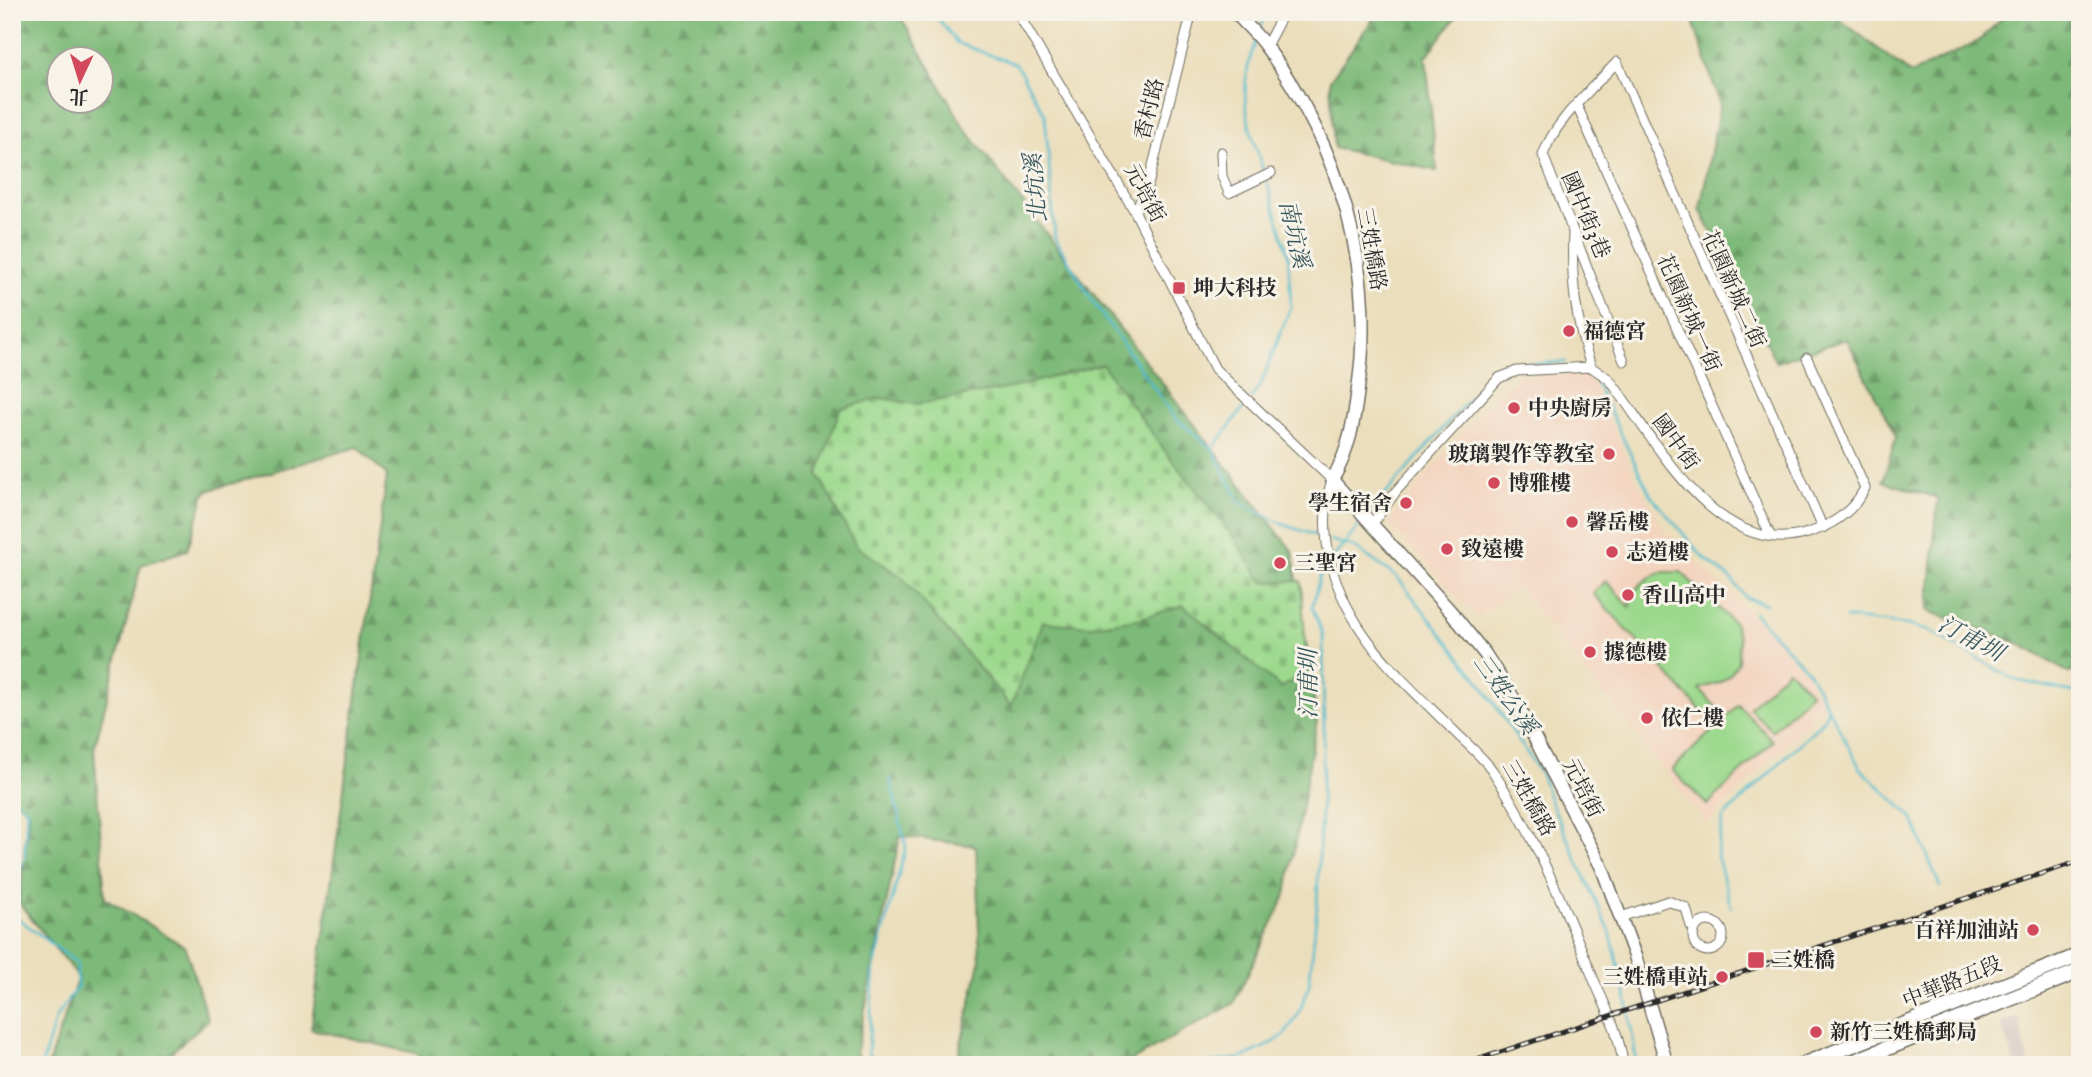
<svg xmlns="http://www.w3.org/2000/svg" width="2092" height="1077" font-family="'IM FELL English','Noto Serif TC',serif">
<defs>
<pattern id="forest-firs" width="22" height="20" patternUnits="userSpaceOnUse" patternTransform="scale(1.75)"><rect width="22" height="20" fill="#7db978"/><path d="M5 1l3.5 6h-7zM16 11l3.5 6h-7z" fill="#679763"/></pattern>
<pattern id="cemetery-stones" width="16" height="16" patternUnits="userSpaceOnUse" patternTransform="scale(1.75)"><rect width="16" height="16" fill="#9cd98d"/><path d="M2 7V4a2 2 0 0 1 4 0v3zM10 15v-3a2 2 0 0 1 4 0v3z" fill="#87ba7a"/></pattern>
</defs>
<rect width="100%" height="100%" fill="#f7f3e8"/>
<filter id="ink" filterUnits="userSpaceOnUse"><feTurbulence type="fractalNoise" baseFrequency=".0143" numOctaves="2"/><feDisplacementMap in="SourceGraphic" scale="14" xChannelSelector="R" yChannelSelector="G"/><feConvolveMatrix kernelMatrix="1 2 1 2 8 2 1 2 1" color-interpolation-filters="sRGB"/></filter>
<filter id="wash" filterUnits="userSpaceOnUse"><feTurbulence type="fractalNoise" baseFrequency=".00686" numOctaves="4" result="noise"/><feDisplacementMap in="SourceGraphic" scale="28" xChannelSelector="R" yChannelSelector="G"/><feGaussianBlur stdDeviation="1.57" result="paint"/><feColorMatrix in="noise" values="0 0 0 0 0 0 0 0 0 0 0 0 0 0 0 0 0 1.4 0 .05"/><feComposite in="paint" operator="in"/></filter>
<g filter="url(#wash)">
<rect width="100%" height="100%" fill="#ebdebc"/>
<path fill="#f3d4bf" d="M 1589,375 L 1635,476 L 1663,528 L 1780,643 L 1808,676 L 1823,707 L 1707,824 L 1518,587 L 1477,618 L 1388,523 L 1457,437 L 1517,376 Z"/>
<path fill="#cfc0bb" d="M 2019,1017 L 2019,1018 L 2029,1065 L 2015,1065 L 2001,1022 Z"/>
<path fill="url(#forest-firs)" stroke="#547252" stroke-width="2" fill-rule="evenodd" d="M 12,12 L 898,12 L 964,127 L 1293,552 L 1317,720 L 1286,895 L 1233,1004 L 1127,1063 L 965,1065 L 958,1057 L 980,962 L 976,846 L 900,836 L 856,1053 L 863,1065 L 421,1065 L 419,1054 L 311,1029 L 387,475 L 357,447 L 206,491 L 187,550 L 141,565 L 94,749 L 105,898 L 185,947 L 208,1020 L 157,1065 L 48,1065 L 78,977 L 19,903 L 29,812 L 12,798 ZM 60,60 L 102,60 L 102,102 L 60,102 Z
M 1378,12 L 1460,12 L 1426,57 L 1437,171 L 1334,148 L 1330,80 Z
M 1690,12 L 1830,12 L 1911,74 L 1979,41 L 2008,12 L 2080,12 L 2080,668 L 2069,673 L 2020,644 L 1928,611 L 1938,498 L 1883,481 L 1896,437 L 1847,339 L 1776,362 L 1700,209 L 1720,104 Z"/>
<path fill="url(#cemetery-stones)" stroke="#64825c" stroke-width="2" d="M 1102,364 L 1164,450 L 1227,528 L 1263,582 L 1301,581 L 1307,671 L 1281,688 L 1183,605 L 1138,619 L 1091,626 L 1043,622 L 1011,706 L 902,577 L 856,546 L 818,474 L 840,409 L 880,398 L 917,404 L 1011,388 Z"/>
<path fill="#9cd98d" stroke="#64825c" stroke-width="2" d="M 1662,572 L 1681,572 L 1734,623 L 1739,639 L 1738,663 L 1731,673 L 1721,682 L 1699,689 L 1717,708 L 1707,717 L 1593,593 L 1606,581 L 1630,607 C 1633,587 1645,578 1662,572 Z
M 1788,669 L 1811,693 L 1772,731 L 1749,708 Z
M 1738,705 L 1773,741 L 1707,805 L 1672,770 Z"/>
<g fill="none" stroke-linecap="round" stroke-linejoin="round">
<path stroke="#52bbce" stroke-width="2.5" d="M 933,12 L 957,43 L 1016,64 L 1045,115 L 1055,238 L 1091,299 L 1176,419 L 1213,449 L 1240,502 L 1282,524 L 1323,538
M 1259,31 L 1267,12
M 1256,41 C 1235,94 1248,121 1264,173
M 1596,383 L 1650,494 L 1701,555 L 1732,580 L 1746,598 L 1766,604
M 1251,398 L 1261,384 L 1291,306 L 1288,253 L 1266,179
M 1213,449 L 1247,403
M 1369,513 L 1490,375 L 1509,365 L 1566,362
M 1330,540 L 1354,547 L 1397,577 L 1479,681 L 1541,774 L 1549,798 L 1610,932 L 1626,995 L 1637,1065
M 1332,559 L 1363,521
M 1754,613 L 1809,672 L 1860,768 L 1912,817 L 1940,887
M 1846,618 L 1908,625 L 1932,632 L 2015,680 L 2072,692 L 2080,690
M 12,798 L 27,810 L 24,860 L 12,884
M 1731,907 L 1717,855 L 1723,818 L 1824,720 L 1828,707
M 12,914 L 77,963 L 77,987 L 56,1017 L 42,1065
M 876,1065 L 868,1053 L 874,968 L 906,847 L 890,778
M 1195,1065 L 1241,1058 L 1273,1043 L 1286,1033 L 1299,1013 L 1309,986 L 1317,907 L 1324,729 L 1323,635 L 1312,607 L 1320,576 L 1328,565"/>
</g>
</g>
<g filter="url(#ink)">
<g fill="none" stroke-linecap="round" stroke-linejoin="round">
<g stroke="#6e6a5e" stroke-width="11">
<path id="street" d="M 1017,12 L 1135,212 L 1215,369 L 1332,480 C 1323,507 1324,536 1331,564 C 1349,636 1404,681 1455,732 C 1467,744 1482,756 1492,770 C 1535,835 1565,908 1594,980 C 1606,1008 1620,1034 1623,1065
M 1266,46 L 1284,12
M 1577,106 L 1770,535
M 1221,152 L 1222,176 L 1229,193 L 1271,173
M 1135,212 L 1148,185 L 1192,12
M 1573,232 C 1571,285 1575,316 1591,367
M 1624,361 L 1543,155 C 1555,120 1592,89 1617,62 L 1823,528
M 1373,523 L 1397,490 L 1499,378 L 1517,371 L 1591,367 L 1609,379 C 1654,437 1716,562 1808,533 C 1833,525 1853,512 1865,488 L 1807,358
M 1621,917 L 1668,901 L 1686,908 L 1691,926 L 1695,929
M1693 936a15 15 0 1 1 30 0a15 15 0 1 1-30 0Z"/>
</g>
<g stroke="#6e6a5e" stroke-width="15">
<path id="secondary" d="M 1235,12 C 1245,24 1258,35 1267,48 C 1339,146 1376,268 1358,389 C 1354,421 1349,452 1332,480 L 1452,613 L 1485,654 L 1517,704 L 1602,868 L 1635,956 L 1667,1065"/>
</g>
<g stroke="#6e6a5e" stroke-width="17">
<path id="primary" d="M 1802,1065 L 2080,955
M 1845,1065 L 2080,971"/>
</g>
<use href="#street" stroke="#fff" stroke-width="9"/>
<use href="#secondary" stroke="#fff" stroke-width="12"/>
<use href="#primary" stroke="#fff" stroke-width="14"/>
<g stroke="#2b2b2b" stroke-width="5">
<path id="rail" d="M 1461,1065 L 2080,861"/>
</g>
<use href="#rail" stroke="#f7f3e8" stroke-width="2.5" stroke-dasharray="8" stroke-linecap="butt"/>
</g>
</g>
<g fill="#d1495b" stroke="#f7f3e8" stroke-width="2.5">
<rect x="1172" y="281" width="14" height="14" rx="3.5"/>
<circle cx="1569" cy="331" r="7"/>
<circle cx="1514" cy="408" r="7"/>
<circle cx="1609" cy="454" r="7"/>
<circle cx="1494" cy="483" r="7"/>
<circle cx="1406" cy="503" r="7"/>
<circle cx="1572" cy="522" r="7"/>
<circle cx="1447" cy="549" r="7"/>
<circle cx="1612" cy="552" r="7"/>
<circle cx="1280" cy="563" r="7"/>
<circle cx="1628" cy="595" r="7"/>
<circle cx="1590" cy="652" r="7"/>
<circle cx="1647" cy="718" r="7"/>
<circle cx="2033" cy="930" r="7"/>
<rect x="1747" y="951" width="18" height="18" rx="3.5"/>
<circle cx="1722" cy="977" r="7"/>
<circle cx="1816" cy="1032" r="7"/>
</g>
<g text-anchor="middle" stroke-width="6" stroke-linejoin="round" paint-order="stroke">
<g font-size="21" fill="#2b2b2b" stroke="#f7f3e8">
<text transform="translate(1149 109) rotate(-76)" y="7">香村路</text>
<text transform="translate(1145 193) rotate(62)" y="7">元培街</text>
<text transform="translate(1586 215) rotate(67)" y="7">國中街3巷</text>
<text transform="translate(1372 249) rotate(80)" y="7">三姓橋路</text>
<text transform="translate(1734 289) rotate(66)" y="7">花園新城二街</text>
<text transform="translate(1689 313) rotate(66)" y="7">花園新城一街</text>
<text transform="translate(1676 442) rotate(54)" y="7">國中街</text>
<text transform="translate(1583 788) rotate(63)" y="7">元培街</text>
<text transform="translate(1529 798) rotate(60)" y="7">三姓橋路</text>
<text transform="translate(1952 982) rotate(-22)" y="7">中華路五段</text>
</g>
<g font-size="21" font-weight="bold" fill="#2b2b2b" stroke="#f7f3e8" text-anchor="start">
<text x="1193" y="295">坤大科技</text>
<text x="1583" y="338">福德宮</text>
<text x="1528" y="415">中央廚房</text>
<text x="1595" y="461" text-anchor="end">玻璃製作等教室</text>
<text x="1508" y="490">博雅樓</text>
<text x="1392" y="510" text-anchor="end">學生宿舍</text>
<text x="1586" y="529">馨岳樓</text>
<text x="1461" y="556">致遠樓</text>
<text x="1626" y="559">志道樓</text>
<text x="1294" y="570">三聖宮</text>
<text x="1642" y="602">香山高中</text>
<text x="1604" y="659">據德樓</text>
<text x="1661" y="725">依仁樓</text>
<text x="2019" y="937" text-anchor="end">百祥加油站</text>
<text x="1772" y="967">三姓橋</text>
<text x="1708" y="984" text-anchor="end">三姓橋車站</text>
<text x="1830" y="1039">新竹三姓橋郵局</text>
</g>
<g font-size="23" font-style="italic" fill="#37565c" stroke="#f7f3e8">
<text transform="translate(1035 188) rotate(-95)" y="8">北坑溪</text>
<text transform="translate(1295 234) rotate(77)" y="8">南坑溪</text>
<text transform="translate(1971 638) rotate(28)" y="8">汀甫圳</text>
<text transform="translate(1308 684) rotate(-90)" y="8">汀甫圳</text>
<text transform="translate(1506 694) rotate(55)" y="8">三姓公溪</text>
</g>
</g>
<rect width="2092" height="1077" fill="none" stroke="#f7f3e8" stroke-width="42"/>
<g transform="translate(80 80) rotate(184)"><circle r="33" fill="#f7f3e8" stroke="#a5a39c" stroke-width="2"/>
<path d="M0-5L12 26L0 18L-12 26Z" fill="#d1495b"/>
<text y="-10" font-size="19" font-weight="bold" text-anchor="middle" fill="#2b2b2b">北</text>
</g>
</svg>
